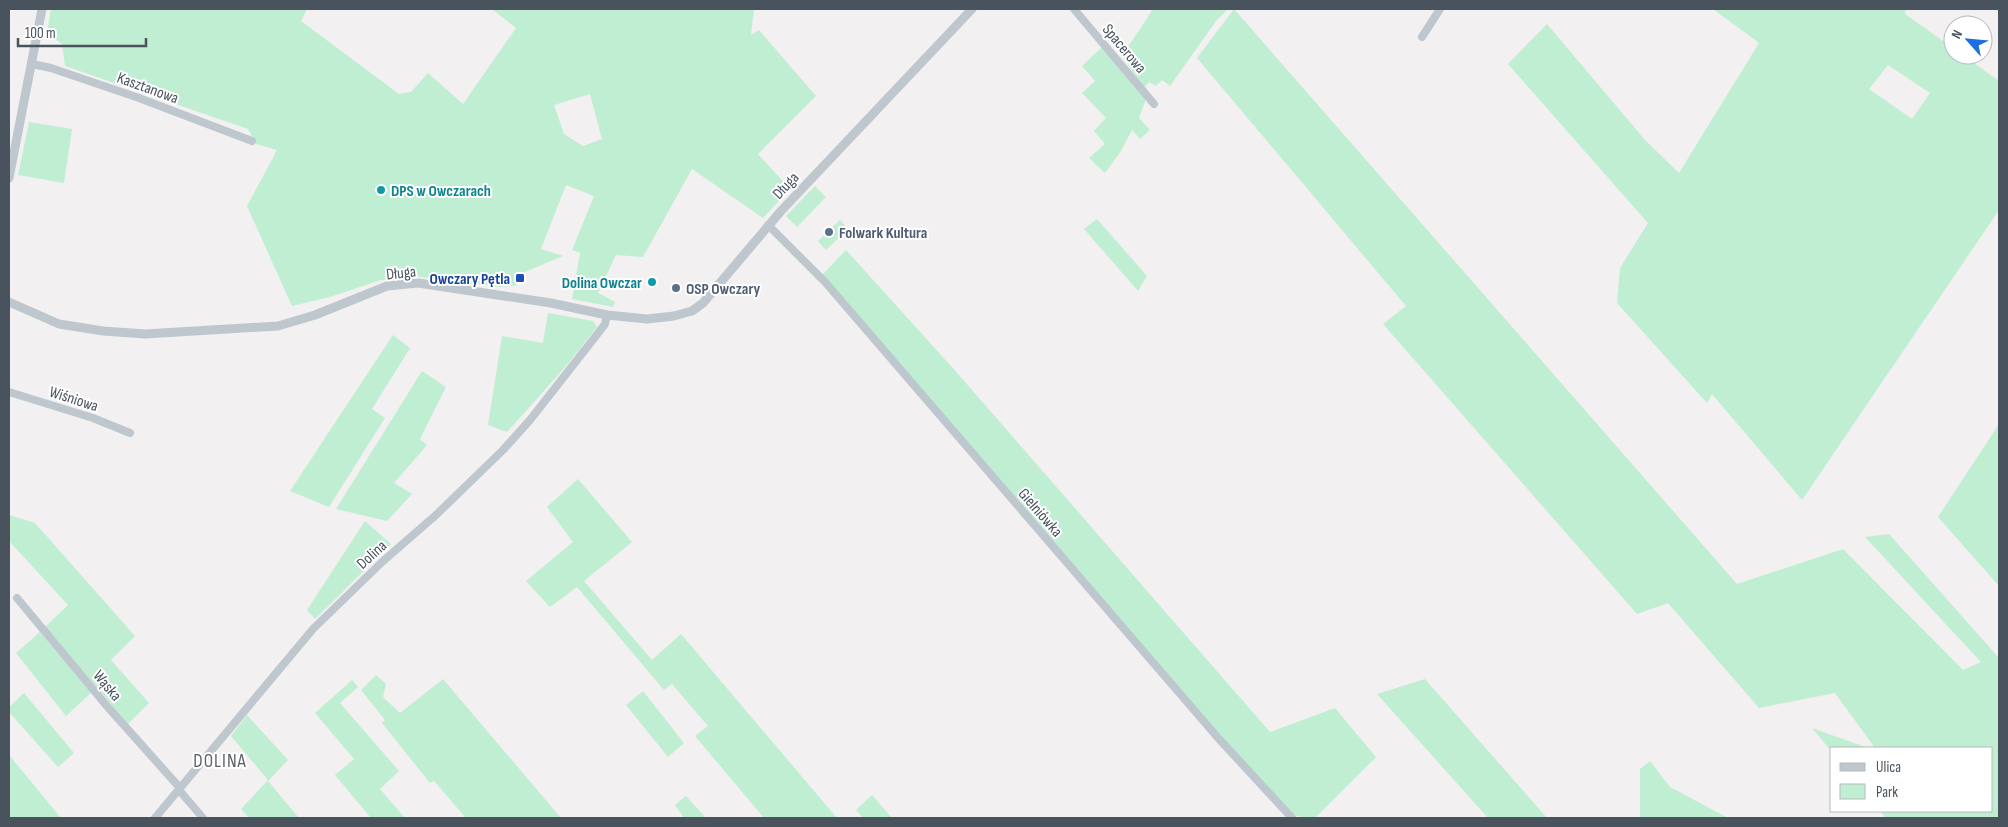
<svg xmlns="http://www.w3.org/2000/svg" width="2008" height="827" font-family="'Sofia Sans Condensed',sans-serif">
<rect width="100%" height="100%" fill="#f2f0f0"/>
<path fill="#bfeed2" fill-rule="evenodd" d="M 51,9 L 307,9 L 301,21 L 399,94 L 411,92 L 428,73 L 463,104 L 516,28 L 492,9 L 754,9 L 751,35 L 759,30 L 816,96 L 758,154 L 790,189 L 763,218 L 692,169 L 643,257 L 616,255 L 598,293 L 615,302 L 613,307 L 572,299 L 580,253 L 572,250 L 594,196 L 566,185 L 541,249 L 563,256 L 515,276 L 517,285 L 501,287 L 413,276 L 381,280 L 330,297 L 292,306 L 247,206 L 277,150 L 256,144 L 248,129 L 65,66 L 62,44 L 47,34 ZM 590,94 L 602,139 L 583,146 L 564,134 L 554,105 Z
M 1153,9 L 1228,9 L 1216,21 L 1170,86 L 1162,80 L 1156,86 L 1149,82 L 1144,88 L 1122,56 Z
M 1234,9 L 1737,584 L 1843,549 L 1963,670 L 1981,662 L 1865,537 L 1889,534 L 1999,658 L 1999,818 L 1886,818 L 1880,811 L 1992,811 L 1992,748 L 1875,748 L 1835,693 L 1759,708 L 1668,603 L 1637,614 L 1383,324 L 1406,306 L 1197,58 Z
M 1713,9 L 1906,9 L 1905,14 L 1953,48 L 1953,55 L 1963,55 L 1999,81 L 1999,210 L 1802,500 L 1712,394 L 1707,403 L 1617,303 L 1620,268 L 1648,223 L 1508,64 L 1547,24 L 1645,140 L 1679,173 L 1759,43 ZM 1888,65 L 1930,93 L 1912,119 L 1869,89 Z
M 1102,47 L 1146,99 L 1139,118 L 1150,130 L 1140,139 L 1132,130 L 1121,151 L 1105,173 L 1089,158 L 1105,144 L 1094,131 L 1106,118 L 1082,93 L 1095,81 L 1082,66 Z
M 29,122 L 72,129 L 64,183 L 18,175 Z
M 815,186 L 826,197 L 797,227 L 786,216 Z
M 1097,219 L 1147,276 L 1138,291 L 1084,229 Z
M 840,220 L 848,229 L 826,250 L 818,241 Z
M 846,250 L 951,366 L 1270,732 L 1335,708 L 1376,757 L 1315,818 L 1304,818 L 1294,815 L 1228,746 L 822,275 Z
M 548,313 L 593,321 L 597,327 L 567,365 L 507,432 L 488,425 L 502,336 L 543,343 Z
M 393,335 L 410,348 L 372,409 L 385,418 L 329,507 L 290,491 Z
M 422,371 L 446,387 L 420,439 L 427,445 L 394,483 L 412,494 L 387,521 L 336,509 Z
M 1999,424 L 1999,586 L 1938,517 Z
M 578,479 L 632,542 L 584,581 L 652,660 L 681,634 L 837,818 L 764,818 L 695,736 L 708,726 L 672,684 L 664,690 L 577,587 L 550,607 L 526,581 L 573,542 L 547,507 Z
M 9,515 L 35,523 L 135,636 L 111,660 L 149,703 L 128,724 L 45,627 L 68,605 L 9,541 Z
M 365,521 L 391,544 L 315,619 L 307,610 Z
M 40,632 L 91,693 L 66,716 L 16,653 Z
M 376,675 L 386,684 L 383,697 L 400,713 L 443,679 L 561,818 L 466,818 L 434,781 L 430,783 L 382,723 L 385,720 L 361,690 Z
M 1425,679 L 1547,818 L 1488,818 L 1377,694 Z
M 352,680 L 358,687 L 340,703 L 399,771 L 380,789 L 405,818 L 371,818 L 335,775 L 354,759 L 315,713 Z
M 643,691 L 684,743 L 668,757 L 626,705 Z
M 24,693 L 74,753 L 58,767 L 9,712 L 9,707 Z
M 247,715 L 288,760 L 268,781 L 299,818 L 249,818 L 241,809 L 268,780 L 231,736 Z
M 1812,728 L 1868,748 L 1832,748 L 1832,752 Z
M 9,755 L 61,818 L 9,818 Z
M 1650,761 L 1670,787 L 1728,818 L 1640,818 L 1640,769 Z
M 872,795 L 892,818 L 863,818 L 856,810 Z
M 686,796 L 706,818 L 684,818 L 675,805 Z"/>
<g fill="none" stroke-linecap="round" stroke-linejoin="round">
<path stroke="#8ed6ea" stroke-width="2.5" d="M 1996,9 L 1999,9"/>
<path stroke="#bec7ce" stroke-width="8" d="M 1074,9 L 1154,104
M 1422,37 L 1440,9
M 32,64 L 51,68 L 139,98 L 252,141
M 768,225 L 825,282 L 1219,739 L 1292,818
M 9,392 L 93,418 L 130,433
M 17,598 L 106,705 L 180,788
M 179,790 L 203,818
M 155,818 L 313,629 L 382,562 L 436,515 L 503,450 L 530,420 L 599,332 L 605,324 L 607,315"/>
<path stroke="#bec7ce" stroke-width="9" d="M 9,178 L 42,9
M 9,302 L 59,324 L 103,331 L 145,334 L 278,326 L 315,315 L 387,286 L 418,283 L 551,303 L 607,315 L 647,319 L 674,316 L 692,311 L 703,303 L 781,211 L 972,9"/>
</g>
<g fill="#0f9aa8" stroke="#fff" stroke-width="2">
<circle cx="381" cy="190" r="5"/>
<circle cx="652" cy="282" r="5"/>
</g>
<g fill="#5c6f8a" stroke="#fff" stroke-width="2">
<circle cx="829" cy="232" r="5"/>
<circle cx="676" cy="288" r="5"/>
</g>
<rect fill="#1a4fb4" stroke="#fff" stroke-width="2" x="515" y="273" width="10" height="10" rx="2.5"/>
<g text-anchor="middle" stroke-width="4" stroke-linejoin="round" paint-order="stroke">
<g font-size="16" fill="#48535d" stroke="#fff">
<text transform="translate(1125 48) rotate(50)" y="6">Spacerowa</text>
<text transform="translate(148 87) rotate(20)" y="6">Kasztanowa</text>
<text transform="translate(785 185) rotate(-47)" y="6">Długa</text>
<text transform="translate(401 272) rotate(-6)" y="6">Długa</text>
<text transform="translate(74 398) rotate(18)" y="6">Wiśniowa</text>
<text transform="translate(1041 512) rotate(49)" y="6">Gielniówka</text>
<text transform="translate(371 554) rotate(-42)" y="6">Dolina</text>
<text transform="translate(108 685) rotate(50)" y="6">Wąska</text>
</g>
<g font-size="16" font-weight="bold" fill="#0d838f" stroke="#fff" text-anchor="start">
<text x="391" y="196">DPS w Owczarach</text>
<text x="642" y="288" text-anchor="end">Dolina Owczar</text>
</g>
<g font-size="16" font-weight="bold" fill="#4e5e75" stroke="#fff" text-anchor="start">
<text x="839" y="238">Folwark Kultura</text>
<text x="686" y="294">OSP Owczary</text>
</g>
<g font-size="16" font-weight="bold" fill="#164399" stroke="#fff" text-anchor="end">
<text x="510" y="284">Owczary Pętla</text>
</g>
<g font-size="19" letter-spacing="1" fill="#5c6064" stroke="#fff">
<text x="220" y="767">DOLINA</text>
</g>
</g>
<rect width="2008" height="827" fill="none" stroke="#48535d" stroke-width="20"/>
<rect x="1830" y="747" width="162" height="65" fill="#ffffff" stroke="#b6babe"/>
<rect x="1840" y="763" width="25" height="8" fill="#bec7ce" stroke="#b6babe"/>
<text x="1876" y="772" font-size="15" fill="#48535d">Ulica</text>
<rect x="1840" y="784" width="25" height="15" fill="#bfeed2" stroke="#b6babe"/>
<text x="1876" y="797" font-size="15" fill="#48535d">Park</text>
<g transform="translate(1968 40) rotate(297)"><circle r="24" fill="#ffffff" stroke="#b6babe"/>
<path d="M0-4L9 19L0 12L-9 19Z" fill="#1d6fdf"/>
<text y="-8" font-size="14" font-weight="bold" text-anchor="middle" fill="#48535d">N</text>
</g>
<path d="M18 38v8h128v-8" fill="none" stroke="#48535d" stroke-width="2.5"/>
<text x="25" y="38" font-size="15" fill="#48535d" stroke="#ffffff" stroke-width="4" paint-order="stroke">100 m</text>
</svg>
